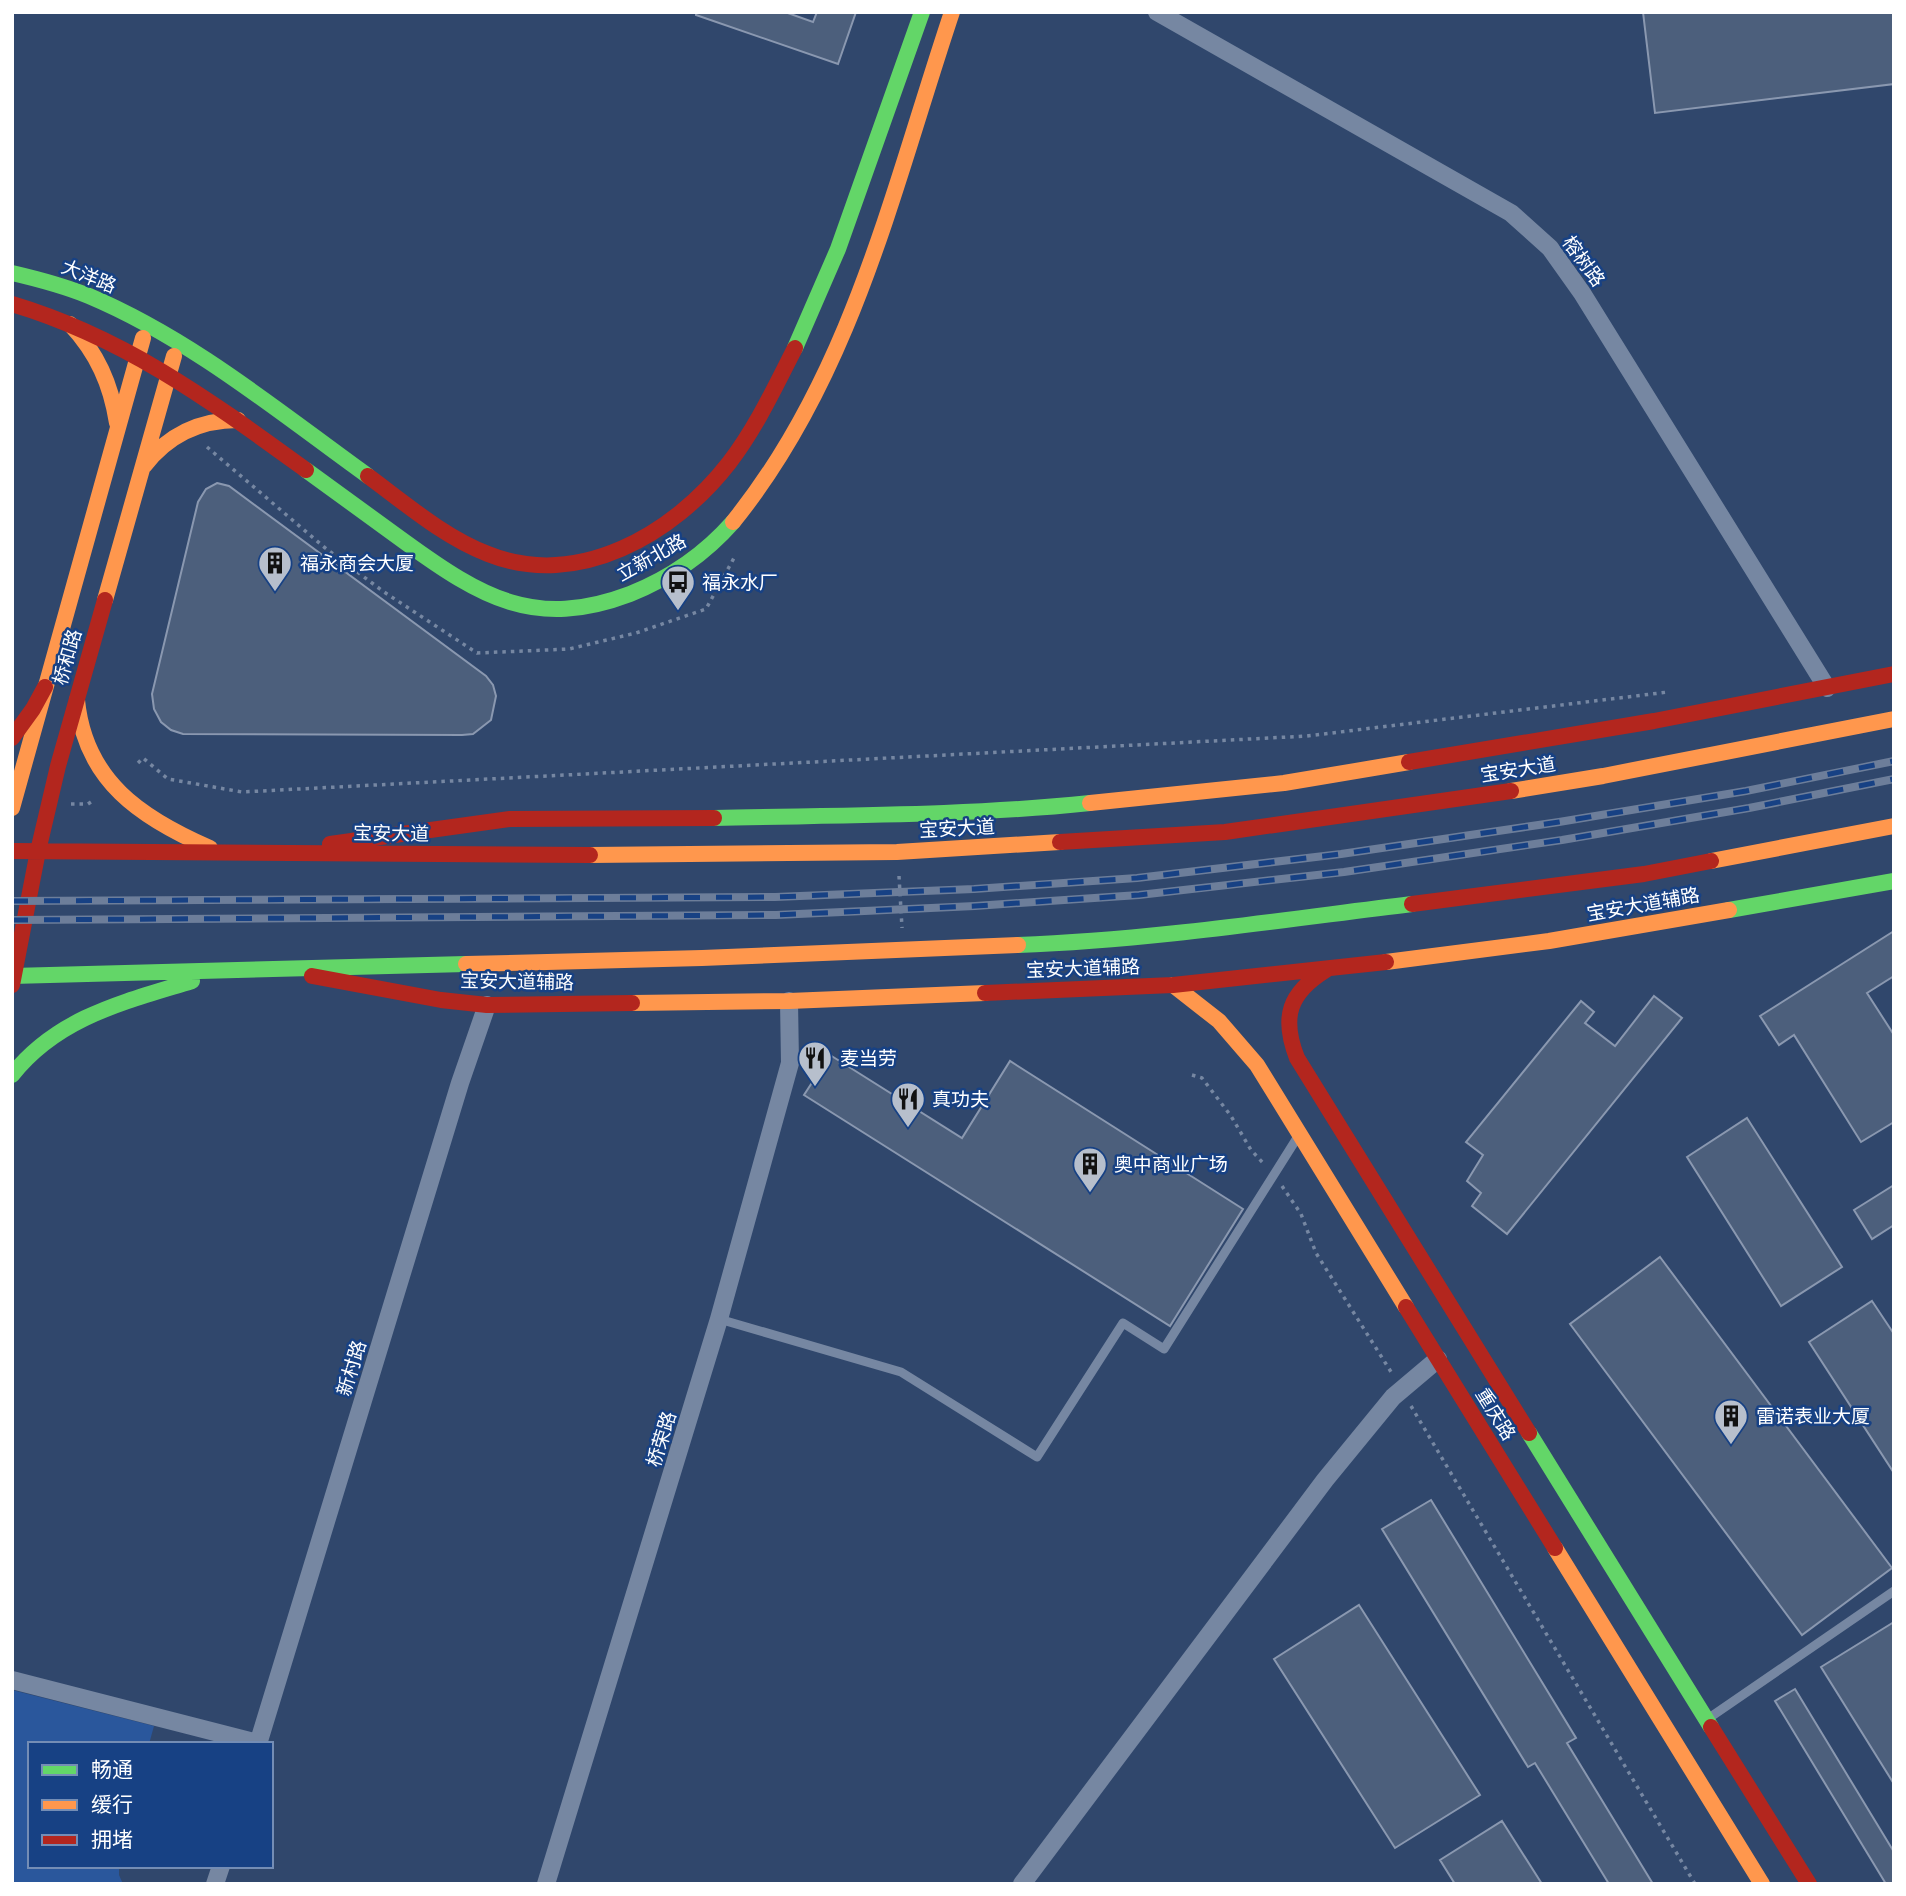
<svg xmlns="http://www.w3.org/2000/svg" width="1906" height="1896" font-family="'Archivo Narrow','Noto Sans SC',sans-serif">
<rect width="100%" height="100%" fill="#30476c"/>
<path fill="#2a579c" d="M 12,1690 L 154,1726 L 149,1744 L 30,1744 L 30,1866 L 119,1866 L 119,1875 L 123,1884 L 12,1884 Z"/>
<path fill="#4c5f7c" stroke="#8a98b0" stroke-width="2" d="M 696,12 L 785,12 L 813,22 L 817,12 L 856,12 L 838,64 L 696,15 Z
M 1643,12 L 1894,12 L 1894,84 L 1655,113 Z
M 217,483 L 229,486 L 486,676 L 493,685 L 496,696 L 491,720 L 473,734 L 462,735 L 183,734 L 171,730 L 161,722 L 154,709 L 152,694 L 198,502 L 206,489 Z
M 1894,931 L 1894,976 L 1867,993 L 1894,1035 L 1894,1122 L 1861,1142 L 1794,1035 L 1779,1045 L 1760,1016 Z
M 1654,996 L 1682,1018 L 1507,1234 L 1472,1206 L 1481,1193 L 1467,1181 L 1483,1155 L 1466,1142 L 1581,1001 L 1594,1012 L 1585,1023 L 1615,1046 Z
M 830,1055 L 962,1138 L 1010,1061 L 1243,1209 L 1170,1326 L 804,1095 Z
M 1747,1118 L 1842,1267 L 1781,1306 L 1687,1157 Z
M 1894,1185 L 1894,1225 L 1872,1239 L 1854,1210 Z
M 1660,1257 L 1892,1568 L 1802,1635 L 1570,1324 Z
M 1872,1301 L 1894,1334 L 1894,1473 L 1809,1342 Z
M 1431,1500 L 1576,1738 L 1567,1743 L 1653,1884 L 1609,1884 L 1535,1763 L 1528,1767 L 1382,1529 Z
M 1359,1605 L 1480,1795 L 1395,1848 L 1274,1659 Z
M 1894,1622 L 1894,1784 L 1821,1667 Z
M 1795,1689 L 1894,1852 L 1894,1884 L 1886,1884 L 1775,1701 Z
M 1502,1821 L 1542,1884 L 1455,1884 L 1440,1860 Z"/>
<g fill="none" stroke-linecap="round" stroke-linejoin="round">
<path stroke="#7687a2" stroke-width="3.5" stroke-dasharray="3.5 5" stroke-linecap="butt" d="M 207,447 L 324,547 L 384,592 L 477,653 L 569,649 L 636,633 L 706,609 L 734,558
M 138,763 L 143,758 L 168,779 L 242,792 L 1307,736 L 1668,692
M 71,804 L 88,804 L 94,800
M 899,876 L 902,928
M 1192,1075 L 1202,1078 L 1231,1116 L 1251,1150 L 1264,1164
M 1282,1186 L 1301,1214 L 1316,1253 L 1393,1375
M 1411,1406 L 1695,1884"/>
<path stroke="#7687a2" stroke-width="9" d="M 719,1319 L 901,1372 L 1037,1457 L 1123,1323 L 1164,1349 L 1297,1138
M 1709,1718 L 1894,1591"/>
<path stroke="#7687a2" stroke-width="18" d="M 1157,12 L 1511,213 L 1550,248 L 1582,293 L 1827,688
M 12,1680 L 258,1743
M 258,1744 L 460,1083 L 487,1005
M 215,1884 L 221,1866
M 546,1884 L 719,1319 L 790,1063 L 789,1001
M 1022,1884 L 1325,1480 L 1393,1397 L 1438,1359"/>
<path stroke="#63d668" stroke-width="16" d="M 12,273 C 38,279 64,286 89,296 C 191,339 279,412 368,476
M 795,348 L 838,249 L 922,12
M 306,470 C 339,494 372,518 405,542 C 481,597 535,630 630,594 C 670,578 704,555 733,522
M 714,818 C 839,815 965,816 1090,803
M 1729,910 L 1894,881
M 1018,945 C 1150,940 1281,920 1412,904
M 12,976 L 466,964
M 12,1075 C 58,1017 124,1002 192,981
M 1529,1433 L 1711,1727"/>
<path stroke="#ff974d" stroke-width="16" d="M 70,324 C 97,353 111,384 117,423
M 144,466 C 168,435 199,420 238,420
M 733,522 C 852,375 893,188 952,12
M 105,600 L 174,356
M 77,700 C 85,781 141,818 210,848
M 1511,791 L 1603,776 L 1894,719
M 1090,803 L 1284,783 L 1409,762
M 12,808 L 143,338
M 590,855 L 897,852 L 1060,842
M 1711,861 L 1894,826
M 1386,962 L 1549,941 L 1729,910
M 466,964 L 702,958 L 1018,945
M 1173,985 L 1219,1021 L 1257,1065 L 1406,1307
M 632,1003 L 789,1001 L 985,993
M 1555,1548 L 1762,1884"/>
<path stroke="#b3261e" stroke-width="16" d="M 12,304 C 126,338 212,402 306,470
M 368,476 C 406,504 444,537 488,554 C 578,590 674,534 729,463 C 756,428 775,387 795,348
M 12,738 L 33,709 L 45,687
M 1409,762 L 1654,721 L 1894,674
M 1060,842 L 1225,832 L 1511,791
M 330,844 L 510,819 L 714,818
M 12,851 L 590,855
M 1412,904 L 1644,874 L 1711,861
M 1326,970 C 1289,993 1281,1017 1297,1058 L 1529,1433
M 312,976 L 441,1000 L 487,1005 L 632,1003
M 12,985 L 38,851 L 58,766 L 105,600
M 985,993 L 1173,985 L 1386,962
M 1406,1307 L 1555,1548
M 1711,1727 L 1809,1884"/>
<g stroke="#6d7e9a" stroke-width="8">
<path id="rail" d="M 12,901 L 775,897 L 974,889 L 1137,878 L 1341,854 L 1559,822 L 1746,791 L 1894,761
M 12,920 L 776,915 L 975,906 L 1139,895 L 1344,872 L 1562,840 L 1749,808 L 1894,779"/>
</g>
<use href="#rail" stroke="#174184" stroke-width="5" stroke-dasharray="16" stroke-linecap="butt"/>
</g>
<defs>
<g id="building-pin" transform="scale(1.75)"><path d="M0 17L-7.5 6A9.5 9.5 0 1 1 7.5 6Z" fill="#b7bfcc" stroke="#174184"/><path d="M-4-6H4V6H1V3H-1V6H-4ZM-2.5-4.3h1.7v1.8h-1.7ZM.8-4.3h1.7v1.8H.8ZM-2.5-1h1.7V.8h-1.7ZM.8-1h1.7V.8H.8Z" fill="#111"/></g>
<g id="bus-pin" transform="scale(1.75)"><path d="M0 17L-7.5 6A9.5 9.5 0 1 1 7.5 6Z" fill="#b7bfcc" stroke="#174184"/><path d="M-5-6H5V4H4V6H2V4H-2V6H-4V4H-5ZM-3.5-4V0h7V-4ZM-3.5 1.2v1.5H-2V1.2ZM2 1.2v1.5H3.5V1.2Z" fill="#111"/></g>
<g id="restaurant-pin" transform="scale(1.75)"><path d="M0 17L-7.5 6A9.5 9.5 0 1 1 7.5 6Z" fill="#b7bfcc" stroke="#174184"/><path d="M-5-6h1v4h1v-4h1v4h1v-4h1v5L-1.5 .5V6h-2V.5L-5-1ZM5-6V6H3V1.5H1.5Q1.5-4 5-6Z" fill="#111"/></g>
</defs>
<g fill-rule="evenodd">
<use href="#building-pin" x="275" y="563"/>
<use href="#bus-pin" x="678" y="582"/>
<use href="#restaurant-pin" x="815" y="1058"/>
<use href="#restaurant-pin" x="908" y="1099"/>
<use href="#building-pin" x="1090" y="1164"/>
<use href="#building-pin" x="1731" y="1416"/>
</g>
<g text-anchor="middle" stroke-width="5" stroke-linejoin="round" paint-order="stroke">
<g font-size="19" fill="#fff" stroke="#174184">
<text transform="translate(1584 261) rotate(54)" y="7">榕树路</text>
<text transform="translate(89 276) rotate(22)" y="7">大洋路</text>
<text transform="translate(651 557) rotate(-29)" y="7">立新北路</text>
<text transform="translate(67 657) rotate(-74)" y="7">桥和路</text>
<text transform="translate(1518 769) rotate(-9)" y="7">宝安大道</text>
<text transform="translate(957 828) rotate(-3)" y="7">宝安大道</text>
<text transform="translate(391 833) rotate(1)" y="7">宝安大道</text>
<text transform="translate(1643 904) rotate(-10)" y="7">宝安大道辅路</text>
<text transform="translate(1083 968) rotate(-2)" y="7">宝安大道辅路</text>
<text transform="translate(517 981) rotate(1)" y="7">宝安大道辅路</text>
<text transform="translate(351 1368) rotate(-73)" y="7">新村路</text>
<text transform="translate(1496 1414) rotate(58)" y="7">重庆路</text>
<text transform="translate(661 1439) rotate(-73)" y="7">桥荣路</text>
</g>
<g font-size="19" fill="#fff" stroke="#174184" text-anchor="start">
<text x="300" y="570">福永商会大厦</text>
<text x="702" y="589">福永水厂</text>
<text x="840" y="1065">麦当劳</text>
<text x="932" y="1106">真功夫</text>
<text x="1114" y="1171">奥中商业广场</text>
<text x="1756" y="1423">雷诺表业大厦</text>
</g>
</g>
<rect width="1906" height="1896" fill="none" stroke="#ffffff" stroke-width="28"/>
<rect x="28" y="1742" width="245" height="126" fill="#174184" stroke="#748db5" stroke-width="2"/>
<rect x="42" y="1765" width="35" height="10" fill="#63d668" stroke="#748db5" stroke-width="2"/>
<text x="91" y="1777" font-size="21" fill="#ffffff">畅通</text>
<rect x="42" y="1800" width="35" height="10" fill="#ff974d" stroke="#748db5" stroke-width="2"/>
<text x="91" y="1812" font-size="21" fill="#ffffff">缓行</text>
<rect x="42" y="1835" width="35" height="10" fill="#b3261e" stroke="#748db5" stroke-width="2"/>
<text x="91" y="1847" font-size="21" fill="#ffffff">拥堵</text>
</svg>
